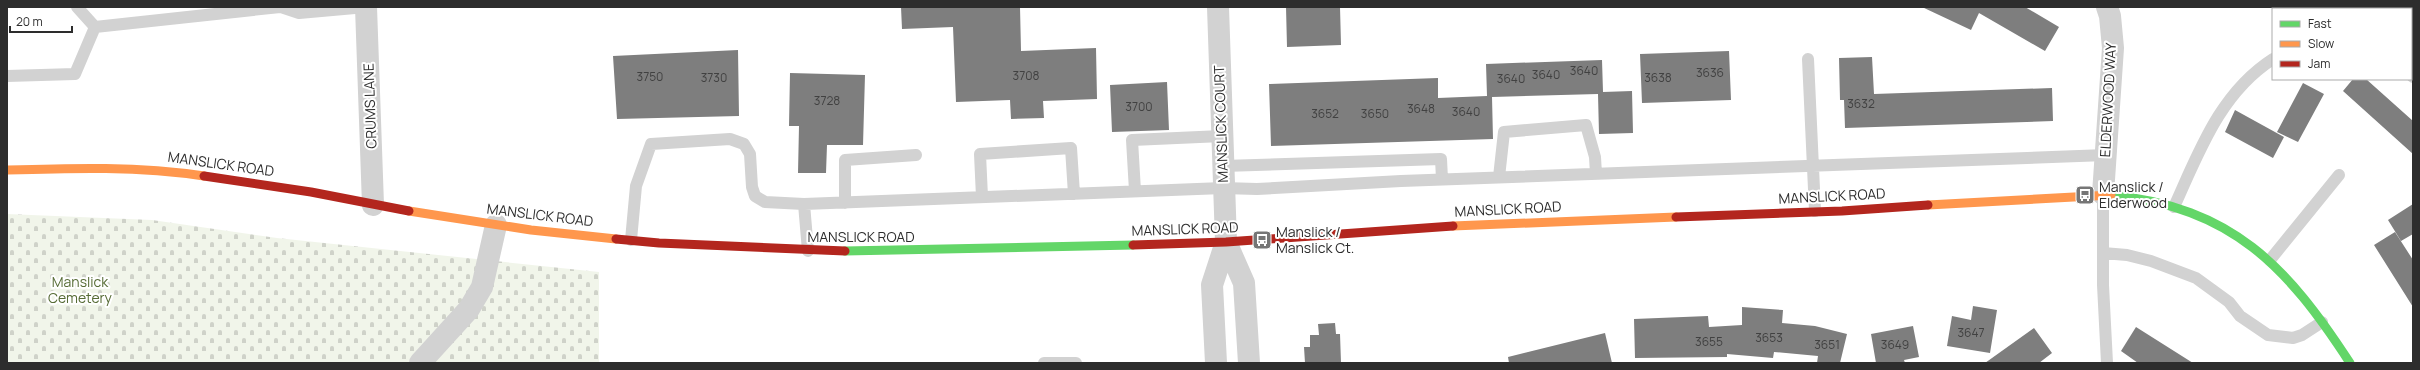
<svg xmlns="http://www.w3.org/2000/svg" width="2420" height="370" font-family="Manrope,sans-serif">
<defs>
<pattern id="cemetery-stones" width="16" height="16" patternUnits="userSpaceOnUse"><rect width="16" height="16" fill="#f1f5ea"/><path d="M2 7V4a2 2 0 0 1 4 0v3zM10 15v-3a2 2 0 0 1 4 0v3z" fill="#cfd2c9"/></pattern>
</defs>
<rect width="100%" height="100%" fill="#fff"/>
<path fill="url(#cemetery-stones)" d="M 7,214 L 152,220 L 277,238 L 599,272 L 599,363 L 7,363 Z"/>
<path fill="#7e7e7e" d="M 901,7 L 1020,7 L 1021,51 L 1096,48 L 1097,99 L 1043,101 L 1044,118 L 1011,119 L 1010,100 L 956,102 L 953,27 L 902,29 Z
M 1286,7 L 1340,7 L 1341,45 L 1287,47 Z
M 1922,7 L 2025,7 L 2059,27 L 2045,51 L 1979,13 L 1971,30 Z
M 738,50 L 739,116 L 617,119 L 613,56 Z
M 1729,51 L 1731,100 L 1642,103 L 1640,54 Z
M 1872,57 L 1874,94 L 2052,88 L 2053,121 L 1845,128 L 1844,100 L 1840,100 L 1839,58 Z
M 1602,60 L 1603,92 L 1632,91 L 1633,133 L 1599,134 L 1598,94 L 1492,97 L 1493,139 L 1271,146 L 1269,84 L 1438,78 L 1438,98 L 1487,96 L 1486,64 Z
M 790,73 L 865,75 L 863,145 L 827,145 L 826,173 L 798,173 L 799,126 L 789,126 Z
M 2353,79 L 2366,79 L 2413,121 L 2413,154 L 2343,91 Z
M 1167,82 L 1169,130 L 1112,132 L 1110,85 Z
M 2303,83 L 2324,94 L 2298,142 L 2277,132 Z
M 2235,110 L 2284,137 L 2273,158 L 2225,132 Z
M 2413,204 L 2413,234 L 2401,241 L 2388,220 Z
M 2395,232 L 2413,260 L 2413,307 L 2374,245 Z
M 1973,306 L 1997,310 L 1990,353 L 1947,346 L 1952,316 L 1971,320 Z
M 1742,307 L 1783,310 L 1782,323 L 1815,326 L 1847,334 L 1840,363 L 1817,363 L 1818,356 L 1774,352 L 1773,358 L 1727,354 L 1727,357 L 1635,358 L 1634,319 L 1708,316 L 1709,327 L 1742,325 Z
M 1335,323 L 1336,334 L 1340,334 L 1341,363 L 1305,363 L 1304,347 L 1310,347 L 1310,335 L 1319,335 L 1318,324 Z
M 1913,326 L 1919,357 L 1904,360 L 1905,363 L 1876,363 L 1871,334 Z
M 2136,327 L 2193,363 L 2138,363 L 2121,351 Z
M 2034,328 L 2052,353 L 2039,363 L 1985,363 Z
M 1605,333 L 1612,363 L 1509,363 L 1508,357 Z"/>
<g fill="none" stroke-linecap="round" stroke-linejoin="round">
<path stroke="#d2d2d2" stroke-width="12" d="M 281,7 L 299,13 L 366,7
M 95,27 L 280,7
M 1808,59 L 1815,211
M 2411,75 L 2413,77
M 7,76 L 75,74 L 95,27 L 77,7
M 1223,166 L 1441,159 L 1442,179
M 1499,177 L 1504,132 L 1586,125 L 1595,157 L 1596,174
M 1135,191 L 1132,140 L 1222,136
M 2103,194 L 2103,285 L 2107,363
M 982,197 L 980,154 L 1071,148 L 1074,194
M 845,203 L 845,160 L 916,155
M 804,204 L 1223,188 L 1257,189 L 1401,181 L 2106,155
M 2174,207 C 2199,152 2220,93 2273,59
M 631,240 L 636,186 L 651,144 L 730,139 L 744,144 L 750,154 L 752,187 L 755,196 L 765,202 L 804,204 L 808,251
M 2103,253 L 2127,255 L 2151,261 L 2196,278 L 2229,302 L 2240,316 L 2268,335 L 2293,338 L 2302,335 L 2322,322
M 2270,260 L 2339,175
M 1044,363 L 1076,363"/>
<path stroke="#d2d2d2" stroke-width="22" d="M 366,7 L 373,205
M 1218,7 L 1226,242 L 1244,283 L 1249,363
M 2103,194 L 2113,48 L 2110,16 L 2107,7
M 420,363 L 469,309 L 482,287 L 496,225
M 1216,363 L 1212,285 L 1226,242"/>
<path stroke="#63d668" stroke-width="9" d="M 2111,195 C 2232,207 2287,266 2350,363
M 845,251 L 1133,245"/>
<path stroke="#ff974d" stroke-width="9" d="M 7,170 C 73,168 138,166 204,176
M 1928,205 L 2111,195
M 409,211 L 531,230 L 616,239
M 1453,226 L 1676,217"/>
<path stroke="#b3261e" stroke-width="9" d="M 204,176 L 311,192 L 409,211
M 1676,217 L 1842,211 L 1928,205
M 616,239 L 659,243 L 845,251
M 1133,245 L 1226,242 L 1453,226"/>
</g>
<defs>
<g id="bus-square" transform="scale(1)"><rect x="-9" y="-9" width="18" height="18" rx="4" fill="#767676" stroke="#fff"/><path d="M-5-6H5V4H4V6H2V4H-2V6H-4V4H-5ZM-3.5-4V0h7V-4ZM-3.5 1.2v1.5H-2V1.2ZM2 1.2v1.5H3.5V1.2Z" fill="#fff"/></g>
</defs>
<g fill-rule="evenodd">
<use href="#bus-square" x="2085" y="195"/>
<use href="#bus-square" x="1262" y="240"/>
</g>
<g text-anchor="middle" stroke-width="4" stroke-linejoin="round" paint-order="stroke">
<g font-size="12" fill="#414141">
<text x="1584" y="75">3640</text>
<text x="1710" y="77">3636</text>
<text x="1546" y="79">3640</text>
<text x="1026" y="80">3708</text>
<text x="650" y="81">3750</text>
<text x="714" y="82">3730</text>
<text x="1658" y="82">3638</text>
<text x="1511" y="83">3640</text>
<text x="827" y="105">3728</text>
<text x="1861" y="108">3632</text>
<text x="1139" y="111">3700</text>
<text x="1421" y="113">3648</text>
<text x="1466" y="116">3640</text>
<text x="1325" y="118">3652</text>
<text x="1375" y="118">3650</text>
<text x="1971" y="337">3647</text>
<text x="1769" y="342">3653</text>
<text x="1709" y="346">3655</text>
<text x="1827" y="349">3651</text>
<text x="1895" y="349">3649</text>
</g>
<g font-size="14" fill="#2d2d2d" stroke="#fff">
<text transform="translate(2108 100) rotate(-87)" y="5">ELDERWOOD WAY</text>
<text transform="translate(370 106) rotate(-92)" y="5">CRUMS LANE</text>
<text transform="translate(1221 124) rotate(-92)" y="5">MANSLICK COURT</text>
<text transform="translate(221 164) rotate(8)" y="5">MANSLICK ROAD</text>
<text transform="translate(1832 196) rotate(-3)" y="5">MANSLICK ROAD</text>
<text transform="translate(1508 209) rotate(-3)" y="5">MANSLICK ROAD</text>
<text transform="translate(540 215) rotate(7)" y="5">MANSLICK ROAD</text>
<text transform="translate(1185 229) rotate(-2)" y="5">MANSLICK ROAD</text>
<text x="861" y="242">MANSLICK ROAD</text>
</g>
<g font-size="14" fill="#2d2d2d" stroke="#fff" text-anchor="start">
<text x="2099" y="192">Manslick /<tspan x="2099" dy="16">Elderwood</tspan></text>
<text x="1276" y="237">Manslick /<tspan x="1276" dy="16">Manslick Ct.</tspan></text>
</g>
<g font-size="14" fill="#576c36" stroke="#fff">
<text x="80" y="287">Manslick<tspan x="80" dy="16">Cemetery</tspan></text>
</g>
</g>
<rect width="2420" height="370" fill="none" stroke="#2d2d2d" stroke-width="16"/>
<rect x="2272" y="8" width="140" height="72" fill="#ffffff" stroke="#ababab"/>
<rect x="2280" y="21" width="20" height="6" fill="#63d668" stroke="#ababab"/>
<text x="2308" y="28" font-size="12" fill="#2d2d2d">Fast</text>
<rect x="2280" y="41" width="20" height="6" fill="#ff974d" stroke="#ababab"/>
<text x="2308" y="48" font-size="12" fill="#2d2d2d">Slow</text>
<rect x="2280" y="61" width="20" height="6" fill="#b3261e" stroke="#ababab"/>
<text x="2308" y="68" font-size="12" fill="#2d2d2d">Jam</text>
<path d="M10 26v6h62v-6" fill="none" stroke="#2d2d2d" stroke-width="2"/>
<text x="16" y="26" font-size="12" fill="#2d2d2d" stroke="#ffffff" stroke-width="3" paint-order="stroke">20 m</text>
</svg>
